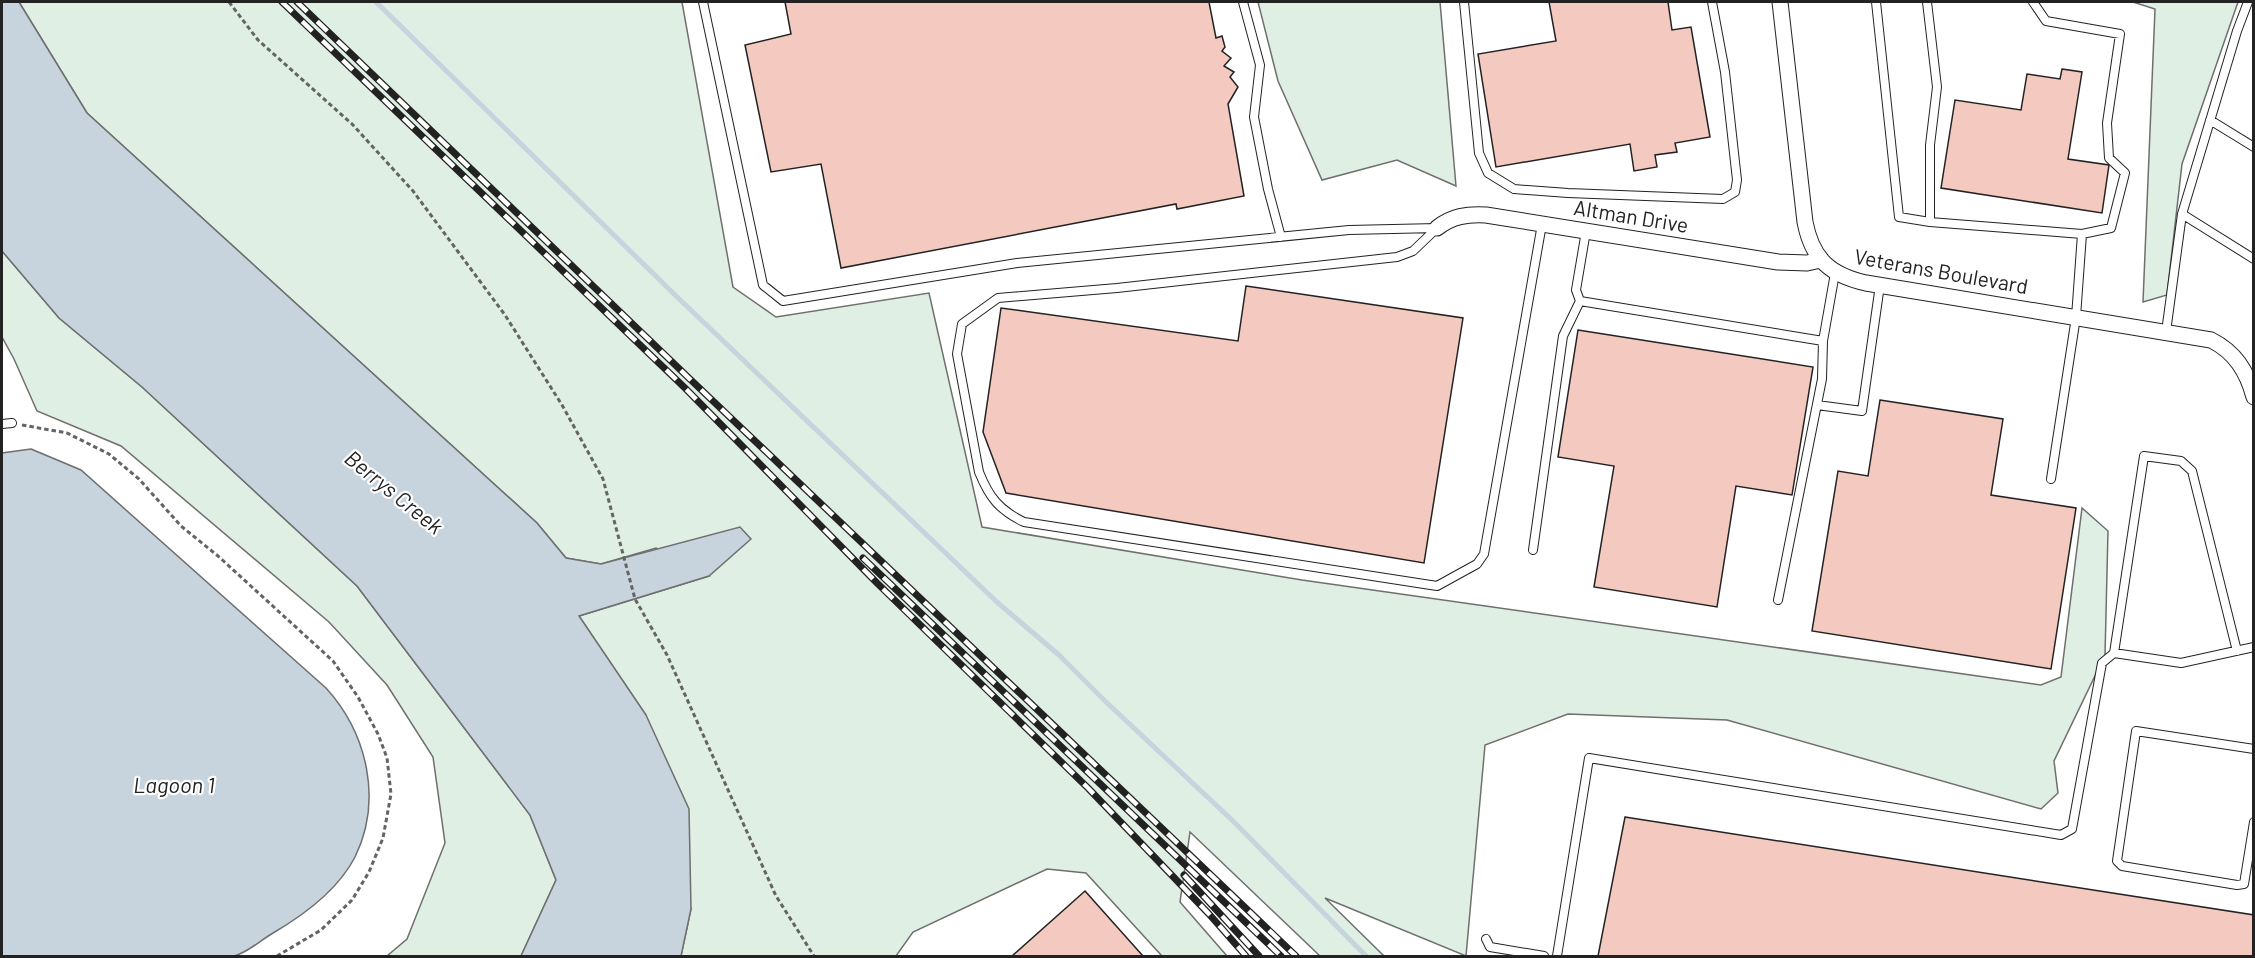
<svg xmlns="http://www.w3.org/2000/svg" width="2255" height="958" font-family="Barlow,sans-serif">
<rect width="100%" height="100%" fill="#fff"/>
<path fill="#e0efe3" stroke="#6f6f6f" stroke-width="1.5" d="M 19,2 L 682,2 L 733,287 L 776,317 L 929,293 L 982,527 L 1302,580 L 2041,685 L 2061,677 L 2082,508 L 2108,531 L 2105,655 L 2054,761 L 2058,793 L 2041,809 L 1727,720 L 1568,714 L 1485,745 L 1466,956 L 1325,898 L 1384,956 L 1320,956 L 1190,832 L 1180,902 L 1227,956 L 1162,956 L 1086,873 L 1047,869 L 913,932 L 896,956 L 681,956 L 691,909 L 646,715 L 579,616 L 709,576 L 656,548 L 601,564 L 566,558 L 537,523 L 87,113 Z
M 1258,2 L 1440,2 L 1456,186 L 1397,160 L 1322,180 L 1278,81 Z
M 2133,2 L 2238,2 L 2182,164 L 2167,295 L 2143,302 L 2155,9 Z
M 2,251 L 59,318 L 142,387 L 357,586 L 530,815 L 556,880 L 521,956 L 387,956 L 407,939 L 445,843 L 433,757 L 387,685 L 329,622 L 121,446 L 37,411 L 14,359 L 2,337 Z"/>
<path fill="#c7d3dd" stroke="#6f6f6f" stroke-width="1.5" d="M 2,2 L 19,2 L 87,113 L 537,523 L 566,558 L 601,564 L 740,527 L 751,539 L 709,576 L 579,616 L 646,715 L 689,809 L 691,909 L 681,956 L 521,956 L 556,880 L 530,815 L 357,586 L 142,387 L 59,318 L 2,251 Z
M 31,449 L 81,470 L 326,688 C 367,733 383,800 355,857 C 338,890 304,915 273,933 C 261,940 247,953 234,956 C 221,958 189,956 174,956 C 117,956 59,957 2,956 L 2,453 Z"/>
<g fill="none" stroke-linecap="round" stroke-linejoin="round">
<path stroke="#c7d3dd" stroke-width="5" d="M 376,2 L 674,294 L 998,603 L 1059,655 L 1104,700 L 1233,821 L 1366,956"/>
</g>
<path fill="#f3c9c0" stroke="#222" stroke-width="1.5" d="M 785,2 L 1209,2 L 1216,38 L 1222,36 L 1225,47 L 1222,51 L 1231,58 L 1224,66 L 1234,72 L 1230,77 L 1238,87 L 1228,104 L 1244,196 L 1177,209 L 1176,204 L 841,268 L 821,164 L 771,172 L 745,45 L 791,34 Z
M 1549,2 L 1668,2 L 1672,30 L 1691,27 L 1710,137 L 1675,143 L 1677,152 L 1655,155 L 1657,167 L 1634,171 L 1630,144 L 1496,167 L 1478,54 L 1556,41 Z
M 2062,69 L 2082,72 L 2068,159 L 2109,165 L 2102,213 L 1941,188 L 1955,100 L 2021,110 L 2027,74 L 2060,79 Z
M 1246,286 L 1463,318 L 1424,563 L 1006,493 L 983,432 L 1001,308 L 1238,341 Z
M 1578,330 L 1813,367 L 1792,495 L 1736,486 L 1717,607 L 1594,587 L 1614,466 L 1558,457 Z
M 1880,400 L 2003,419 L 1991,495 L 2076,508 L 2051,669 L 1812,631 L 1838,471 L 1868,476 Z
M 1625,817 L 2254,915 L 2254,956 L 1598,956 Z
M 1085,891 L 1143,956 L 1012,956 Z"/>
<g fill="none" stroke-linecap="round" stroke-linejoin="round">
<g stroke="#222" stroke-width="10">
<path id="service" d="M 703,2 L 763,285 L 783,301 L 1017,263 L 1349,230 L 1437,228
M 1243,2 L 1260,65 L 1254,117 L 1268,189 L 1281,237
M 1464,2 L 1479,153 L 1488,173 L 1514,189 L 1568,193 L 1723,199 L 1735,192 L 1737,180 L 1725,72 L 1712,2
M 1876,2 L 1899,217 L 1930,222
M 1927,2 L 1937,87 L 1930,145 L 1930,222 L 2082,234 L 2076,317 L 2051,479
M 2033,2 L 2046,21 L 2120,34 L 2107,123 L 2109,158 L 2125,173 L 2111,228 L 2082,234
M 2210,120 L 2254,147
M 2182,214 L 2254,259
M 1437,228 L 1413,251 L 1397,257 L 1117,288 L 998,298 L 962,324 L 957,354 L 979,472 C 989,497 999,510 1024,522 L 1437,586 L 1477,564 L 1484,554 L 1542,224
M 1586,231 L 1576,290 L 1580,301 L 1823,341 L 1835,273
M 2166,332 L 2182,214 L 2237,31 L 2248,2
M 1817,405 L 1862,411 L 1880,285
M 2,424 L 12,423
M 1533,550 L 1563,336 L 1580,301
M 1778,600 L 1822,379 L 1823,341
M 2114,653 L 2144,456 L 2181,461 L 2192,471 L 2237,651
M 2254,749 L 2136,731 L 2117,861 L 2122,866 L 2237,885 L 2244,884 L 2254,822
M 1486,939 L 1490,947 L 1544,956
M 1557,956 L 1589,758 L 2061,835 L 2072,829 L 2102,663 L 2114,653 L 2181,663 L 2254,647"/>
</g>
<g stroke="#222" stroke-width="17">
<path id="minor" d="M 1780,2 L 1805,222 C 1812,259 1830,275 1866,283 L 2211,340 C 2235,352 2247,371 2254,397
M 1437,228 C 1452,216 1467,214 1486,215 L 1778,262 L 1807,263 L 1821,260"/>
</g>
<path stroke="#646464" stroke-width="3" stroke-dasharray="4.5 3" stroke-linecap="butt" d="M 229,2 L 258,40 L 352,124 L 413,191 L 505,315 L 562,405 L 603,479 L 635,599 L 667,655 L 776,896 L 814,956
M 22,425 L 67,433 L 109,454 L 139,479 L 181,526 L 218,556 L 333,661 L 358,697 L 378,734 L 387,758 L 391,794 L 383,838 L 369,872 L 352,900 L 321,930 L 277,956"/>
<use href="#service" stroke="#fff" stroke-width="8"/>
<use href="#minor" stroke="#fff" stroke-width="15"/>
<g stroke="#222" stroke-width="7">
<path id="rail" d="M 282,2 L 685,388 L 877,583 L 1088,788 L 1209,914 L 1246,956
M 297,2 L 692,381 L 1296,956
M 863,558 L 1281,956
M 1184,875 L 1259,956"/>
</g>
<use href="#rail" stroke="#fff" stroke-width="4.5" stroke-dasharray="14" stroke-linecap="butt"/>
</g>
<g text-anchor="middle" stroke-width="4.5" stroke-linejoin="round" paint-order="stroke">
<g font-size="21" fill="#222" stroke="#fff">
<text transform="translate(1631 217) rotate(9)" y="7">Altman Drive</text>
<text transform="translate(1941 272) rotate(10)" y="7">Veterans Boulevard</text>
</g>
<g font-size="22" font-style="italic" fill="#222" stroke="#fff">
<text transform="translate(394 492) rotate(39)" y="8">Berrys Creek</text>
<text x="174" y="793">Lagoon 1</text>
</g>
</g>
<rect width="2255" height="958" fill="none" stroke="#222222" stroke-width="6"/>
</svg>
